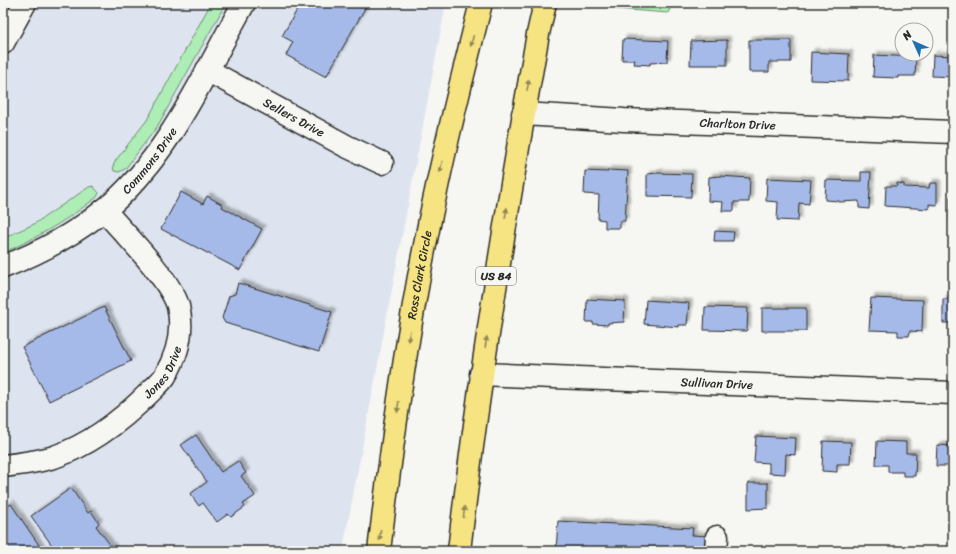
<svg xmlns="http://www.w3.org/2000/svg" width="956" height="554" font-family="Sriracha,sans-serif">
<defs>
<filter id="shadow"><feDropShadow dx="3.5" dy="-3.5" stdDeviation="1" flood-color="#0004"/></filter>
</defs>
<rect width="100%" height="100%" fill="#f6f6f2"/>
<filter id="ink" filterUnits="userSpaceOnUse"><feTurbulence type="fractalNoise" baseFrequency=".025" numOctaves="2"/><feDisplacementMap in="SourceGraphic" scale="8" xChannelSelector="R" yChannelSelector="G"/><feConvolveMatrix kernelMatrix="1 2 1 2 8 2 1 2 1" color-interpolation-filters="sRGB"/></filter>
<g filter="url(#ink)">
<path fill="#dee4ef" d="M 3,3 L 446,3 L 343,549 L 341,551 L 3,551 Z"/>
<path fill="#aeedb5" stroke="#6c8c70" d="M 211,3 L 226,3 L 157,127 L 125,169 L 119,172 L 114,171 L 113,166 L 116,160 L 147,120 Z
M 618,3 L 673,3 L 668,13 L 616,9 Z
M 93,186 L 99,193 L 97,197 C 67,220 37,238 3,253 L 3,238 L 34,224 L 89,187 Z"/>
<path fill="#a5bae8" stroke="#2b2b2b" filter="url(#shadow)" d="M 301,3 L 368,3 L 326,77 L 286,55 L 293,42 L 282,36 Z
M 623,39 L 668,41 L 667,62 L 650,63 L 650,65 L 634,64 L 635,60 L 622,60 Z
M 727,40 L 727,65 L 690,65 L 691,41 Z
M 749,40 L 791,40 L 791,62 L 769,62 L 769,72 L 749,72 Z
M 811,52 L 849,54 L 848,81 L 810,80 Z
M 874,55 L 916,57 L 915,76 L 898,76 L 898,78 L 873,77 Z
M 933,55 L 953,56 L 953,77 L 932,76 Z
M 608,170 L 628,171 L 625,221 L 620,221 L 620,228 L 605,228 L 605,220 L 598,219 L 599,195 L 584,194 L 585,171 L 608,172 Z
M 861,172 L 871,172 L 869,209 L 859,208 L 859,201 L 839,202 L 839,201 L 825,200 L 826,180 L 861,181 Z
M 657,173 L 692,174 L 691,197 L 647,196 L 647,174 Z
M 719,176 L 750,178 L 749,202 L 734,202 L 734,211 L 722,211 L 723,202 L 708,201 L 709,177 Z
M 767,178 L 811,180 L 809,204 L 799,203 L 798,221 L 777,220 L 778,202 L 766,201 Z
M 897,183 L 904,184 L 904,187 L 929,188 L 930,183 L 937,183 L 937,205 L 929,204 L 929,209 L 885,206 L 886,186 L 897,186 Z
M 181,192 L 203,204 L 207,196 L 223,205 L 222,207 L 262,229 L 240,270 L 161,229 Z
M 950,197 L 953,197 L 953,220 L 950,220 Z
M 715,231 L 734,232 L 733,241 L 714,241 Z
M 238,283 L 332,312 L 319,352 L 225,323 L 222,318 L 229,296 L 235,294 Z
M 871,298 L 923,300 L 922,332 L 910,331 L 909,336 L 898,336 L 898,331 L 869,330 Z
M 587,299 L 625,301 L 624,322 L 608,323 L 608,325 L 593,324 L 593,322 L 586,322 Z
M 943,299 L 953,299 L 953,323 L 943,323 Z
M 646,300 L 689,303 L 687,325 L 679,325 L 679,327 L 644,324 Z
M 104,307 L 131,361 L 49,401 L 22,347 Z
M 705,307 L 748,308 L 747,331 L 704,330 Z
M 762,308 L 806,308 L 806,331 L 762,331 Z
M 196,435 L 221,472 L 238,461 L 246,473 L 241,476 L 255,496 L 243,504 L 245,507 L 231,517 L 228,514 L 217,522 L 203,503 L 199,506 L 190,494 L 207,482 L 181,445 Z
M 756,436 L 796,438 L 795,455 L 786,454 L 785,474 L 769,473 L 769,463 L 754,462 Z
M 823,441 L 851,442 L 850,464 L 837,464 L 837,472 L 822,471 Z
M 877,441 L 906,442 L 906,453 L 916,453 L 915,476 L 903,476 L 903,472 L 888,472 L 888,465 L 876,465 Z
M 937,445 L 953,446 L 953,466 L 936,466 Z
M 748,483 L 768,483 L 768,508 L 748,509 Z
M 71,488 L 88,513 L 91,511 L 99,523 L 96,526 L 114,550 L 112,551 L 56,551 L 31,516 Z
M 11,504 L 43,551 L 3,551 L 3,509 Z
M 558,521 L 693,528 L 692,535 L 708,536 L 708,551 L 556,551 Z"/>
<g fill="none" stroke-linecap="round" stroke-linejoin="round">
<g stroke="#2b2b2b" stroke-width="25">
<g id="minor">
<path d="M 3,43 L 25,3"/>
<path id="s1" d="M 207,70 L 346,146 L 382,163"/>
<path id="s2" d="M 523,114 L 624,120 L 953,132"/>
<path id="s3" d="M 3,267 C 39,253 73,235 103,211 C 167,161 205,72 244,3"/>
<path id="s4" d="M 481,374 L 953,393"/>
<path id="s5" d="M 3,466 C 20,464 37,462 54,457 C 90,445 122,420 149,393 C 154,388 161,382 165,376 C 178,354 184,331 178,306 C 170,279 124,233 104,210"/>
<path d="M 716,551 L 717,537"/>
</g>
</g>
<g stroke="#2b2b2b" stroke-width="25">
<g id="highway">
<path id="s6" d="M 379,551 C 394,427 411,304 438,182 C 451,122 466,62 481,3"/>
<path d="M 459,551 C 479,377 507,206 538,34 L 545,3"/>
</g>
</g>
<use href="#minor" stroke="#f6f6f2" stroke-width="22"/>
<use href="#highway" stroke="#f6e381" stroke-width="22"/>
</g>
<defs><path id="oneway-solid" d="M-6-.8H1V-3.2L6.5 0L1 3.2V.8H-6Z"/></defs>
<g fill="#908756">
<use href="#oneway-solid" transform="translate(472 41) rotate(104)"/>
<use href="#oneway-solid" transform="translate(528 85) rotate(-80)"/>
<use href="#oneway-solid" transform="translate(441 167) rotate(103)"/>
<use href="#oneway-solid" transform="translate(506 213) rotate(-80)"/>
<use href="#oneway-solid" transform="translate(409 336) rotate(100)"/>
<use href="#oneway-solid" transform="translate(486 342) rotate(-81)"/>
<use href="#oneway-solid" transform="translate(398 407) rotate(98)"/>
<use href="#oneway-solid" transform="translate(464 512) rotate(-84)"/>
<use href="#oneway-solid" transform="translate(380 535) rotate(97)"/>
</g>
</g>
<g text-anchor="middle" stroke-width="3.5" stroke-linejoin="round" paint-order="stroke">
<rect fill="#f6f6f2" stroke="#686867" stroke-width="1" x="476" y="267" width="40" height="18" rx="3"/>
<g font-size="11" font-weight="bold" fill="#2b2b2b">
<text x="496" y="280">US 84</text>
</g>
<g font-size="12" fill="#2b2b2b" stroke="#f6f6f2">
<text dy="4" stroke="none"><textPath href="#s1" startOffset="99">Sellers Drive</textPath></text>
<text dy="4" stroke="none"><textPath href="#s2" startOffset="215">Charlton Drive</textPath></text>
<text dy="4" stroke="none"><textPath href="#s3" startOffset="184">Commons Drive</textPath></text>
<text dy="4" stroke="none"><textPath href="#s6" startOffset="279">Ross Clark Circle</textPath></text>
<text dy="4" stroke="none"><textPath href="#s5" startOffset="193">Jones Drive</textPath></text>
<text dy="4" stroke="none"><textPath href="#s4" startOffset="236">Sullivan Drive</textPath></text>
</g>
</g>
<rect width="956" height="554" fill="none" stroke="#f6f6f2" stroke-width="16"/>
<rect x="8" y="8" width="940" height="538" fill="none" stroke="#2b2b2b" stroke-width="1.5" filter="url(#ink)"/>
<g transform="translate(914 42) rotate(315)"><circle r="19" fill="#f6f6f2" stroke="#a5a5a2"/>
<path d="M0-3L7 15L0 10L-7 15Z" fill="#1f6fb2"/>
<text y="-6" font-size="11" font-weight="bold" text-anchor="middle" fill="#2b2b2b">N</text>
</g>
</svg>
